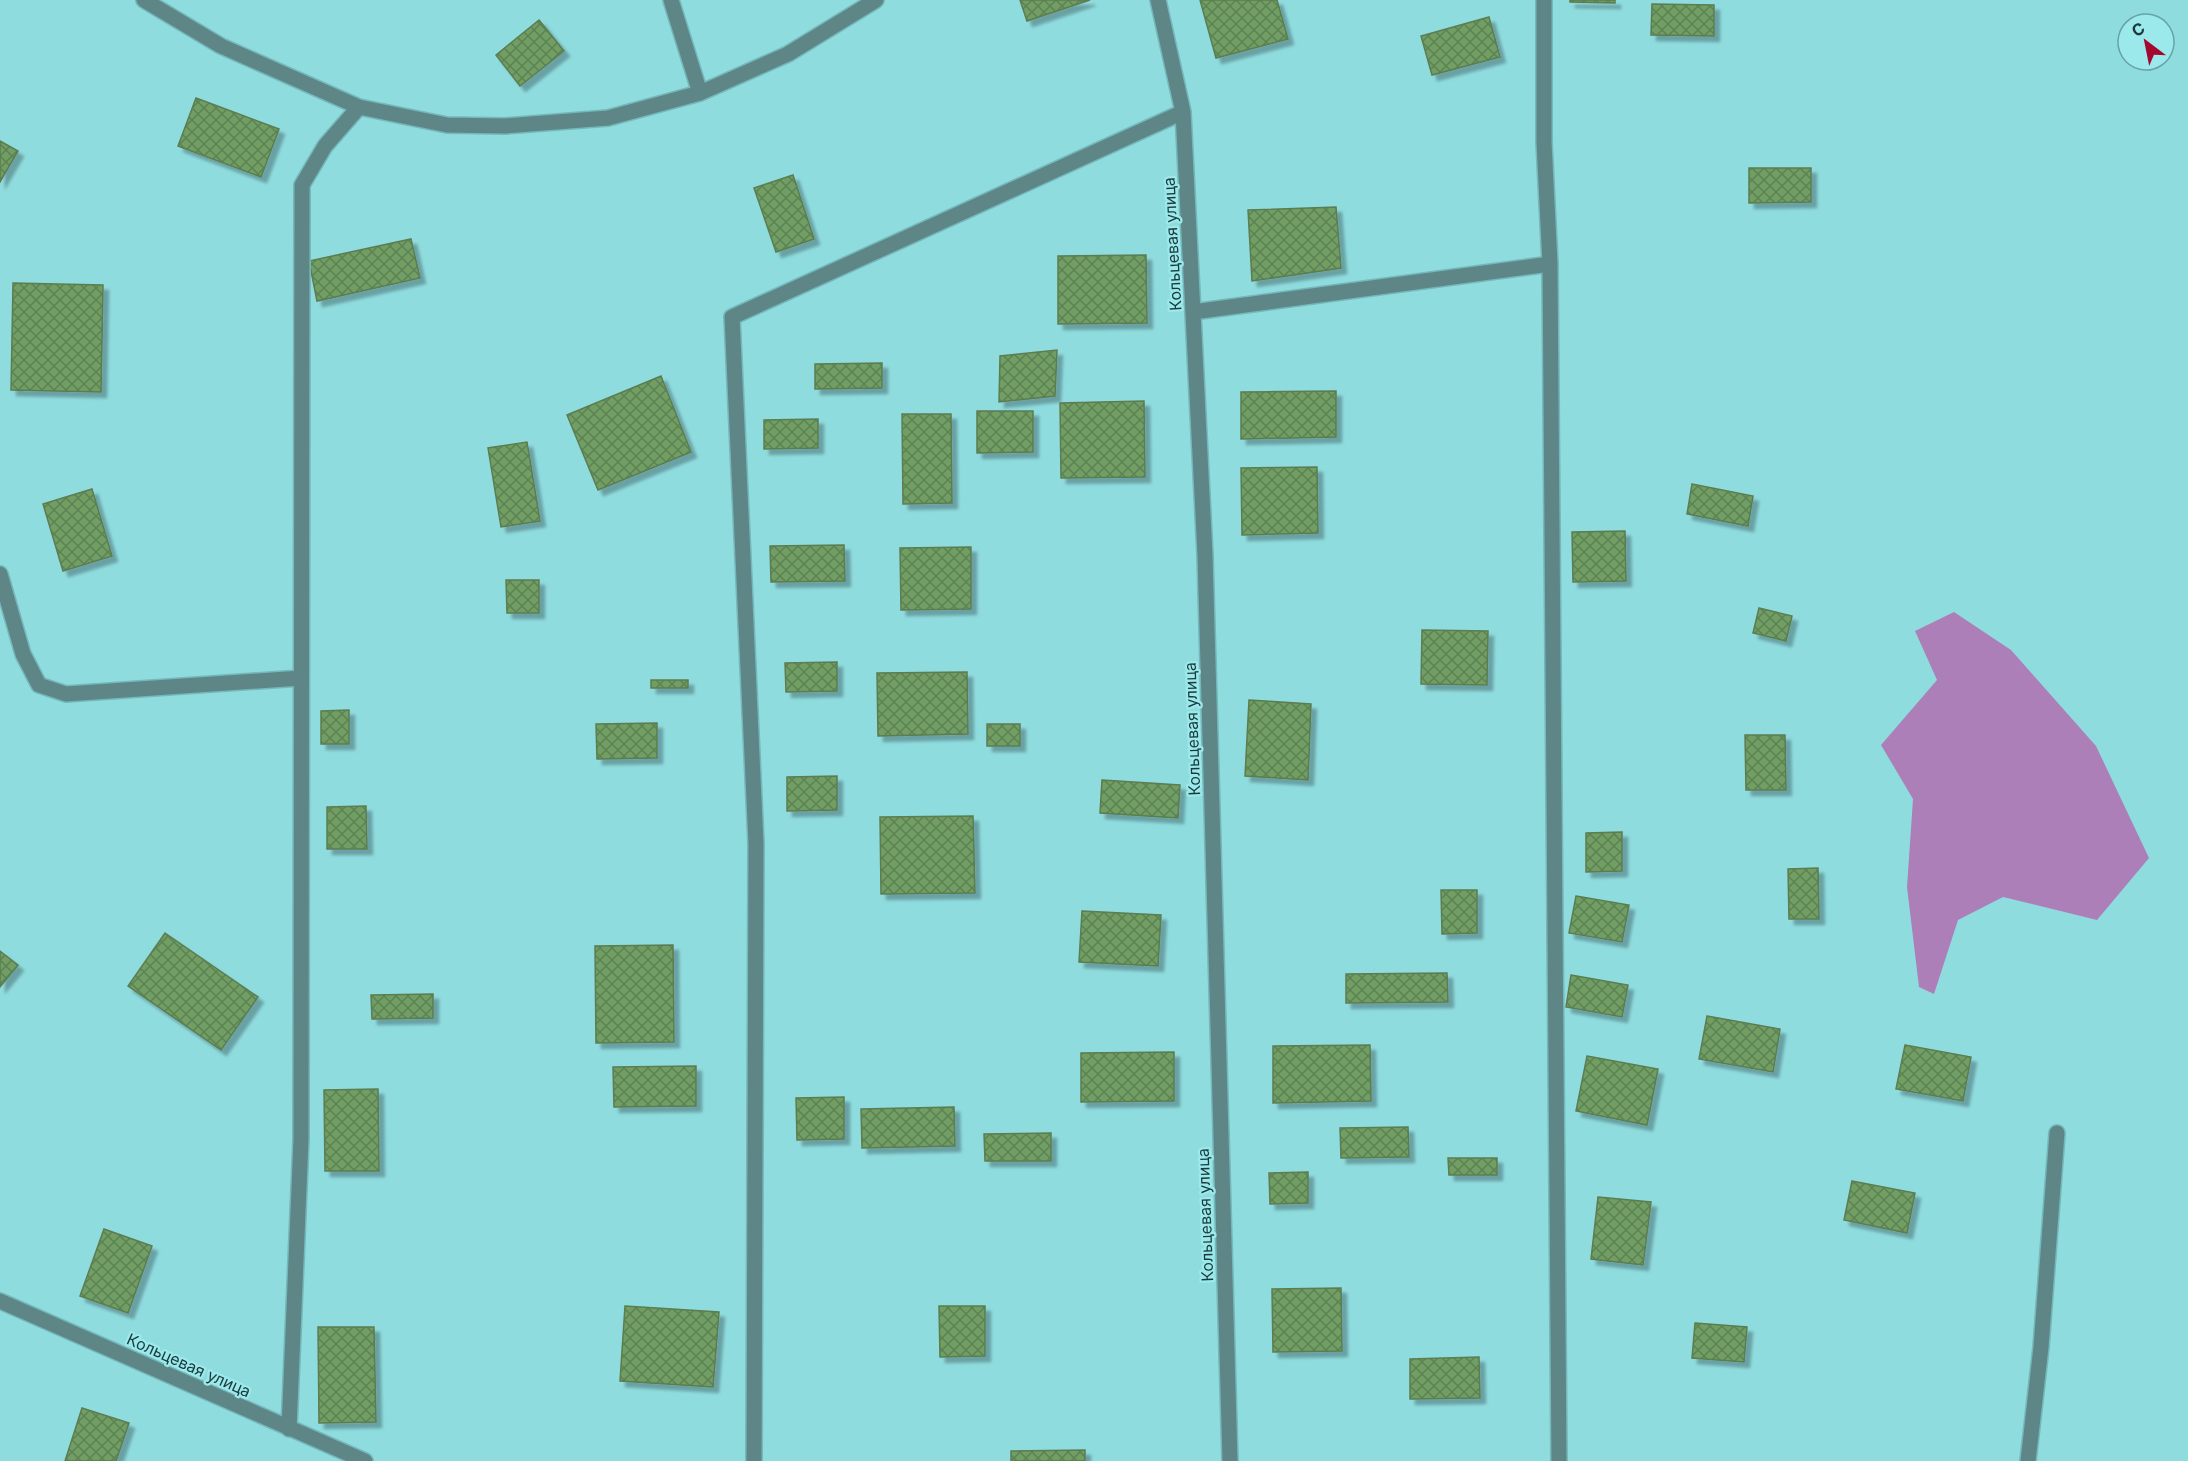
<svg xmlns="http://www.w3.org/2000/svg" width="2188" height="1461" font-family="Inter,sans-serif">
<defs>
<pattern id="building-cross-hatch" width="8" height="8" patternUnits="userSpaceOnUse" patternTransform="scale(1.5)"><rect width="8" height="8" fill="#719e63"/><path d="M0 0l8 8M0 8l8-8" fill="none" stroke="#5c8253"/></pattern>
<filter id="shadow"><feDropShadow dx="5.5" dy="5.5" stdDeviation="1.5" flood-color="#0004"/></filter>
</defs>
<rect width="100%" height="100%" fill="#8fdcdf"/>
<path fill="#ac7fb9" d="M 1954,612 L 2011,650 L 2096,746 L 2149,858 L 2097,920 L 2003,897 L 1958,920 L 1934,994 L 1919,987 L 1907,887 L 1913,799 L 1881,745 L 1937,680 L 1915,631 Z"/>
<path fill="url(#building-cross-hatch)" stroke="#5c7d51" stroke-width="1.5" filter="url(#shadow)" d="M 1020,0 L 1090,0 L 1027,21 Z
M 1200,0 L 1277,0 L 1288,39 L 1216,58 Z
M 1570,0 L 1615,0 L 1615,3 L 1570,2 Z
M 1652,4 L 1714,5 L 1714,36 L 1651,35 Z
M 1489,17 L 1500,57 L 1432,75 L 1421,36 Z
M 539,20 L 564,51 L 520,86 L 496,55 Z
M 196,98 L 279,129 L 261,177 L 178,146 Z
M 0,141 L 18,151 L 0,182 Z
M 1749,168 L 1811,168 L 1811,202 L 1749,203 Z
M 793,175 L 814,239 L 776,252 L 754,188 Z
M 1336,207 L 1341,268 L 1252,281 L 1248,210 Z
M 411,239 L 420,278 L 317,301 L 309,261 Z
M 1146,255 L 1147,323 L 1058,324 L 1058,256 Z
M 13,283 L 103,285 L 101,392 L 11,390 Z
M 1057,350 L 1055,396 L 999,402 L 1000,356 Z
M 882,363 L 882,388 L 815,389 L 815,364 Z
M 661,376 L 691,452 L 598,490 L 567,415 Z
M 1336,391 L 1336,437 L 1241,439 L 1241,392 Z
M 1144,401 L 1145,477 L 1061,478 L 1060,403 Z
M 977,411 L 1033,411 L 1033,452 L 977,453 Z
M 902,414 L 951,414 L 952,503 L 903,504 Z
M 818,419 L 818,448 L 764,449 L 764,420 Z
M 527,442 L 540,521 L 501,527 L 488,448 Z
M 1317,467 L 1318,533 L 1242,535 L 1241,468 Z
M 1692,484 L 1753,496 L 1748,526 L 1687,514 Z
M 92,489 L 112,556 L 63,571 L 43,504 Z
M 1625,531 L 1626,581 L 1573,582 L 1572,532 Z
M 844,545 L 845,581 L 771,582 L 770,546 Z
M 971,547 L 971,609 L 901,610 L 900,548 Z
M 506,580 L 539,580 L 539,613 L 507,613 Z
M 1759,608 L 1792,616 L 1786,641 L 1753,633 Z
M 1422,630 L 1488,631 L 1487,685 L 1421,684 Z
M 837,662 L 837,691 L 786,692 L 785,663 Z
M 967,672 L 968,734 L 878,736 L 877,673 Z
M 651,680 L 688,680 L 688,688 L 651,688 Z
M 1249,700 L 1311,704 L 1308,780 L 1245,776 Z
M 349,710 L 349,744 L 321,744 L 321,711 Z
M 657,723 L 657,758 L 597,759 L 596,724 Z
M 987,724 L 1020,724 L 1020,746 L 987,746 Z
M 1745,735 L 1785,735 L 1786,790 L 1746,790 Z
M 837,776 L 837,810 L 787,811 L 787,777 Z
M 1102,780 L 1180,785 L 1178,818 L 1100,813 Z
M 366,806 L 367,849 L 327,849 L 327,807 Z
M 973,816 L 975,893 L 881,894 L 880,817 Z
M 1622,832 L 1622,871 L 1586,872 L 1586,833 Z
M 1818,868 L 1819,919 L 1789,919 L 1788,869 Z
M 1441,890 L 1477,890 L 1477,933 L 1442,934 Z
M 1576,896 L 1629,905 L 1622,942 L 1569,933 Z
M 1082,911 L 1161,915 L 1158,966 L 1079,962 Z
M 165,933 L 258,997 L 221,1050 L 128,986 Z
M 673,945 L 674,1042 L 596,1043 L 595,946 Z
M 0,951 L 18,965 L 0,987 Z
M 1447,973 L 1448,1002 L 1346,1003 L 1346,974 Z
M 1571,975 L 1628,985 L 1622,1017 L 1566,1007 Z
M 433,994 L 433,1018 L 372,1019 L 371,995 Z
M 1707,1016 L 1780,1029 L 1773,1072 L 1699,1059 Z
M 1370,1045 L 1371,1101 L 1273,1103 L 1273,1046 Z
M 1905,1045 L 1971,1057 L 1963,1101 L 1896,1089 Z
M 1174,1052 L 1174,1101 L 1081,1102 L 1081,1053 Z
M 1587,1056 L 1658,1069 L 1647,1125 L 1576,1111 Z
M 696,1066 L 696,1106 L 614,1107 L 613,1067 Z
M 378,1089 L 379,1171 L 325,1171 L 324,1090 Z
M 844,1097 L 844,1139 L 797,1140 L 796,1098 Z
M 954,1107 L 955,1146 L 862,1148 L 861,1109 Z
M 1408,1127 L 1409,1157 L 1341,1158 L 1340,1128 Z
M 1051,1133 L 1051,1161 L 985,1161 L 984,1134 Z
M 1448,1158 L 1497,1158 L 1497,1175 L 1449,1175 Z
M 1308,1172 L 1308,1203 L 1270,1204 L 1269,1173 Z
M 1852,1181 L 1915,1193 L 1907,1233 L 1844,1220 Z
M 1598,1197 L 1651,1202 L 1643,1265 L 1591,1259 Z
M 104,1229 L 152,1246 L 128,1313 L 80,1296 Z
M 1341,1288 L 1342,1351 L 1273,1352 L 1272,1289 Z
M 625,1306 L 719,1312 L 713,1387 L 620,1381 Z
M 939,1306 L 985,1306 L 985,1356 L 940,1357 Z
M 1695,1323 L 1747,1327 L 1744,1362 L 1692,1358 Z
M 318,1327 L 374,1327 L 376,1422 L 319,1423 Z
M 1479,1357 L 1480,1398 L 1410,1399 L 1410,1359 Z
M 82,1408 L 129,1423 L 116,1461 L 65,1461 Z
M 1085,1450 L 1085,1461 L 1011,1461 L 1011,1451 Z"/>
<g fill="none" stroke-linecap="round" stroke-linejoin="round">
<g stroke="#75b8bb" stroke-width="18">
<path id="minor" d="M 144,0 L 221,46 L 359,107 L 447,125 L 505,126 L 608,118 L 700,93 L 788,54 L 876,0
M 671,0 L 700,93
M 1158,0 L 1183,112 L 1205,555 L 1230,1461
M 1544,0 L 1544,142 L 1550,264 L 1559,1461
M 1193,312 L 1550,264
M 0,574 L 23,654 L 39,685 L 66,694 L 301,678
M 0,1301 L 365,1461
M 289,1429 L 301,1140 L 302,185 L 325,146 L 359,107
M 754,1461 L 756,843 L 732,317 L 1183,112
M 2028,1461 L 2041,1347 L 2057,1133"/>
</g>
<use href="#minor" stroke="#5e8687" stroke-width="15"/>
</g>
<g text-anchor="middle" stroke-width="4.5" stroke-linejoin="round" paint-order="stroke">
<g font-size="16" fill="#1a3a3c" stroke="#9ce9ec">
<text transform="translate(1172 244) rotate(-93)" y="6">Кольцевая улица</text>
<text transform="translate(1192 729) rotate(-92)" y="6">Кольцевая улица</text>
<text transform="translate(1205 1215) rotate(-92)" y="6">Кольцевая улица</text>
<text transform="translate(189 1365) rotate(24)" y="6">Кольцевая улица</text>
</g>
</g>
<g transform="translate(2146 42) rotate(328)"><circle r="28" fill="#9ce9ec" stroke="#68a3a6" stroke-width="1.5"/>
<path d="M0-4.5L10 22L0 15L-10 22Z" fill="#a5082e"/>
<text y="-9" font-size="16" font-weight="bold" text-anchor="middle" fill="#1a3a3c">С</text>
</g>
</svg>
